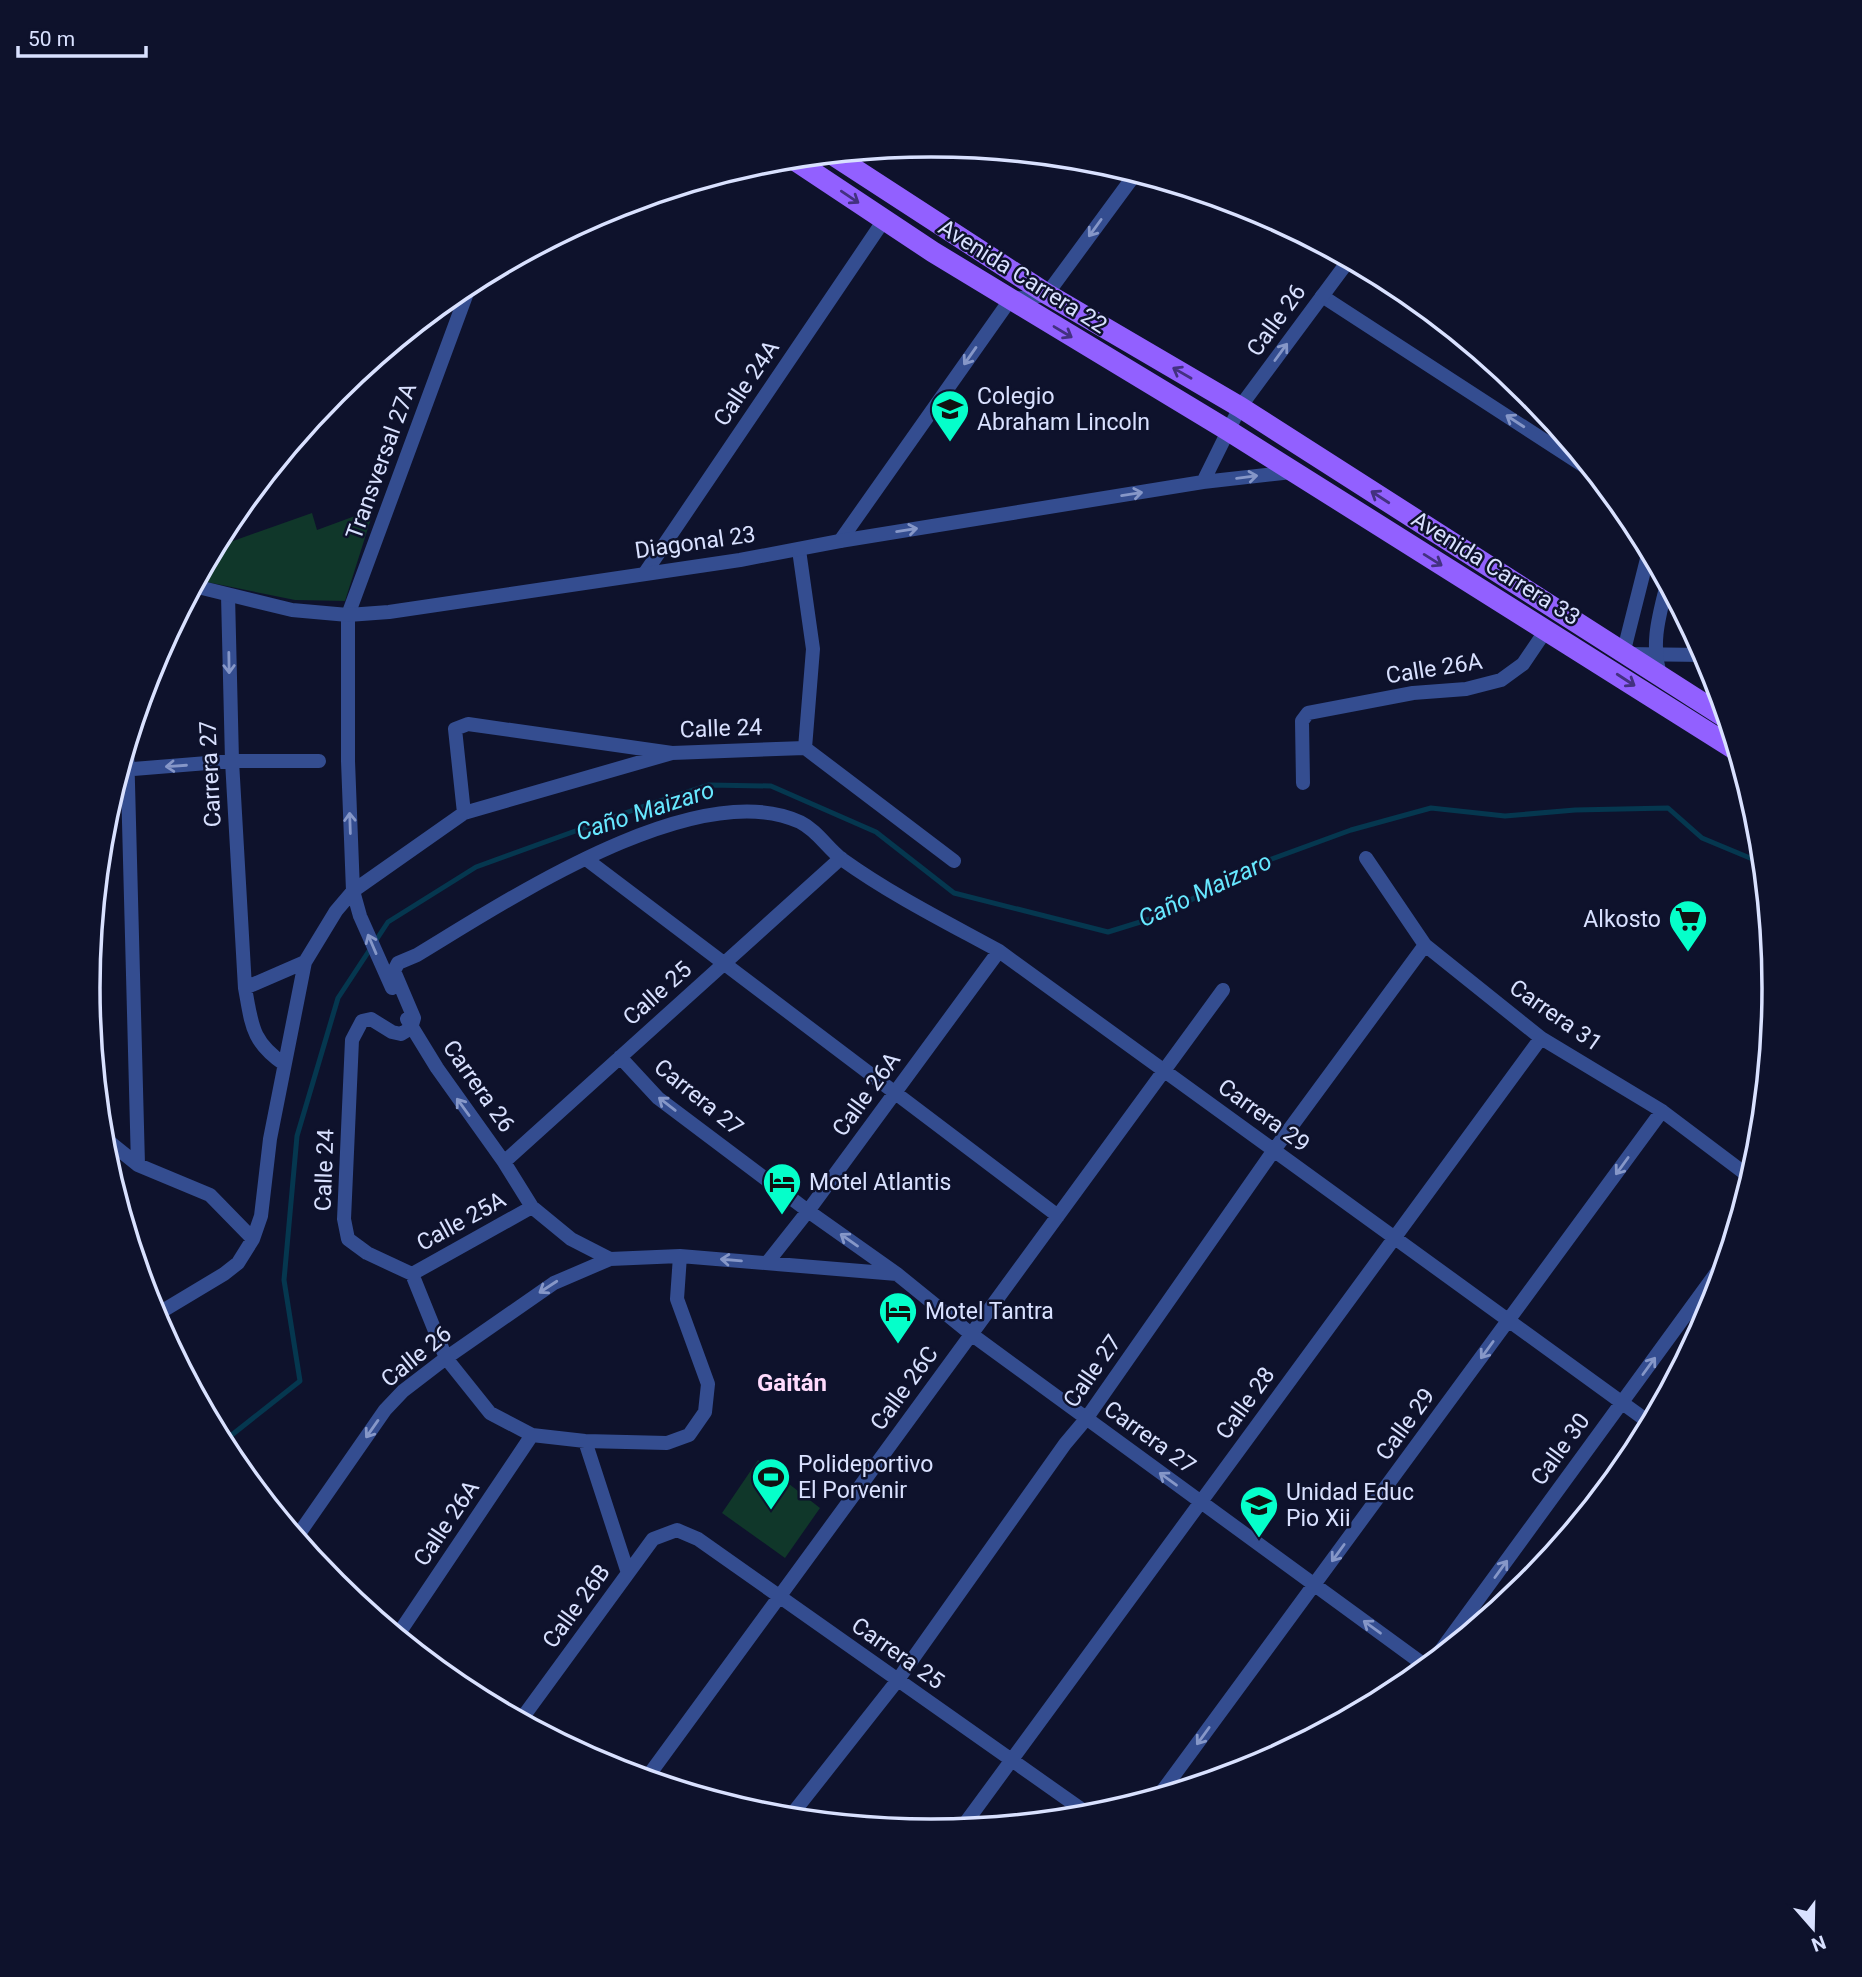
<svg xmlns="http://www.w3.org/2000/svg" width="1862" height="1977" font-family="Roboto,sans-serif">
<rect width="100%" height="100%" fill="#0e122c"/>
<path fill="#10372a" d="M 374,509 L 345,601 L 295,600 L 197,580 L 227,525 L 233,541 L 312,513 L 317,530 Z
M 758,1460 L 820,1508 L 785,1558 L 722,1513 Z"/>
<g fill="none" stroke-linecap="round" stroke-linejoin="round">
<path stroke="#05374f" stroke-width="5" d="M 219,1438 L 233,1434 L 300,1381 L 284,1280 L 297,1136 L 338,998 L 388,922 L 476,867 L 639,808 L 709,785 L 771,786 L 876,832 L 954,893 L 1108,932 L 1166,914 L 1247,868 L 1351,830 L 1431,808 L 1505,816 L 1575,810 L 1668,808 L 1702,838 L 1762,863"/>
<path stroke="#344d90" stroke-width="14" d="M 1322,296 L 1593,472
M 840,541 L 1010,300 C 1022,296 1036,299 1047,294 L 1136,173
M 799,550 L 813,649 L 805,748
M 645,573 L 884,220
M 228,595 L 232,761 L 245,988 C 252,1025 251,1041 284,1064
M 1625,654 L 1705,655
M 127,746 L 138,1165
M 121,770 L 232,761 L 319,761
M 1303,783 L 1302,721 L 1308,713 L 1413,693 L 1466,689 L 1501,680 L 1523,664 L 1546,630
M 464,813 L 455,729 L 468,724 L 672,753 L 805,748 L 954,861
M 1366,858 L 1425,945 L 1541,1038 L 1662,1111 L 1751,1178
M 586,859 L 1058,1216
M 245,988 L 305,962
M 392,988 L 360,916 L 353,891 L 348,761 L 348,615 L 471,282
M 407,1019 L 437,1068 L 504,1162 L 532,1207 L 571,1239 L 610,1259 L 680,1256 L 897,1274
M 620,1057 L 658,1098 L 808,1211 L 897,1274 L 971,1334 L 1427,1667
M 102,1136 L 138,1165 L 210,1195 L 253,1239
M 504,1162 L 841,858
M 767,1263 L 808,1211 L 999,951
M 412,1274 L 367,1253 L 348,1239 L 344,1219 L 352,1040 L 362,1021 L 371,1019 L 392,1032 L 401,1034 L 411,1028 L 414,1018 L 394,971 L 398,963 L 417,955 C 505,902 696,774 800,822 C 818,831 827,848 843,860 C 892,895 946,922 999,951 L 1650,1423
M 412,1274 L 446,1358 L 490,1413 L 532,1435 L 585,1441 L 667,1443 L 689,1435 L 705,1412 L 708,1384 L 677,1299 L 680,1256
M 412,1274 L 532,1207
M 154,1316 L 224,1274 L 238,1263 L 253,1239 L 261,1216 L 270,1139 L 305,962 L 336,911 L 353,891 L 464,813 L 672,753
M 585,1441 L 628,1573
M 296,1538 L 385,1410 L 403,1391 L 446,1358 L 554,1283 L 610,1259
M 397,1636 L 532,1435
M 1431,1664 L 1725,1261
M 520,1721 L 653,1539 L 677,1530 L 698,1539 L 1091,1816
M 646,1779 L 1223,990
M 1158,1797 L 1662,1111
M 789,1818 L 897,1681 L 1065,1444 L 1086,1419 L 1274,1150 L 1425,945
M 961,1829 L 1541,1038"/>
<path stroke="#344d90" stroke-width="14" d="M 1203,482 L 1240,407 L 1349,260
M 194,586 L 292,610 L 348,615 L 389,612 L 740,560 L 840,541 L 1203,482 L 1292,472
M 1623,654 L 1649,551
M 1661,677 C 1650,645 1659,616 1667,584"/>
<path stroke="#9260ff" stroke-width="21" d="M 833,155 L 1047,294 L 1240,407 L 1726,718
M 793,159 L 933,252 L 1229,431 L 1736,750"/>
</g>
<defs><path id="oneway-shaft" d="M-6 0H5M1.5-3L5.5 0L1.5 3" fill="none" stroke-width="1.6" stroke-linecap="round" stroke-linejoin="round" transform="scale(1.75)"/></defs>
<g stroke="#433180">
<use href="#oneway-shaft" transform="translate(850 197) rotate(34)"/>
<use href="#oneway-shaft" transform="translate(1063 332) rotate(31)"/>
<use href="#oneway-shaft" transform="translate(1182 373) rotate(-150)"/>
<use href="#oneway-shaft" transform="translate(1380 497) rotate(-147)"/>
<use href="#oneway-shaft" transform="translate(1433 560) rotate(32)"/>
<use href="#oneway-shaft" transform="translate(1626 680) rotate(33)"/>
</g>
<g stroke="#8697c8">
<use href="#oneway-shaft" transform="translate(1095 228) rotate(126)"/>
<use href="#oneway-shaft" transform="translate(1281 352) rotate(-54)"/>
<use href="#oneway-shaft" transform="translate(970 356) rotate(125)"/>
<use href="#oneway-shaft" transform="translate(1515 421) rotate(-147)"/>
<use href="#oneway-shaft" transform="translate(1247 477) rotate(-7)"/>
<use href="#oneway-shaft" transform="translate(1132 494) rotate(-9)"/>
<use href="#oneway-shaft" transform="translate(907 530) rotate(-9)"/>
<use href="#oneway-shaft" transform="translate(229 663) rotate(89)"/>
<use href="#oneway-shaft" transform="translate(176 766) rotate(176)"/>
<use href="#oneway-shaft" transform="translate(350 823) rotate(-92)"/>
<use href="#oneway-shaft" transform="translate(372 944) rotate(-113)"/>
<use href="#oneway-shaft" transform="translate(667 1104) rotate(-142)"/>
<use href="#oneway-shaft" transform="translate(463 1107) rotate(-126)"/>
<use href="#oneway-shaft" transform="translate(1622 1166) rotate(126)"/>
<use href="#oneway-shaft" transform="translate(849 1240) rotate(-145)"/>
<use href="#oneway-shaft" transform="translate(731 1260) rotate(-175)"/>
<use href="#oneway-shaft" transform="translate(548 1287) rotate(147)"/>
<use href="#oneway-shaft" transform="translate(1487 1350) rotate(126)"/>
<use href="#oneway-shaft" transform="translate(1649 1366) rotate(-54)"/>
<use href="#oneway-shaft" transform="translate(372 1429) rotate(125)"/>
<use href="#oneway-shaft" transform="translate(1168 1479) rotate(-144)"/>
<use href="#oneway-shaft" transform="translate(1338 1553) rotate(126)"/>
<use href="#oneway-shaft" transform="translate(1501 1569) rotate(-54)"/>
<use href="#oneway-shaft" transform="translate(1372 1627) rotate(-144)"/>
<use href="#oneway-shaft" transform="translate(1203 1736) rotate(126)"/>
</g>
<defs>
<g id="school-pin" transform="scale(2.0125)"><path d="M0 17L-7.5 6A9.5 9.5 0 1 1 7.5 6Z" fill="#05ffca" stroke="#0e122c"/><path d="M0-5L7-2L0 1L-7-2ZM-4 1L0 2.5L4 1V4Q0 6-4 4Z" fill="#111"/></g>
<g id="supermarket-pin" transform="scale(2.0125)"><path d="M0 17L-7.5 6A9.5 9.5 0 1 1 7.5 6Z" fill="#05ffca" stroke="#0e122c"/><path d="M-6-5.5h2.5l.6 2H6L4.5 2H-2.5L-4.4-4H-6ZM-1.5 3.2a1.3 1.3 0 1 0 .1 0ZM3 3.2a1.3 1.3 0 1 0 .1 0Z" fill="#111"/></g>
<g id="hotel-pin" transform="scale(2.0125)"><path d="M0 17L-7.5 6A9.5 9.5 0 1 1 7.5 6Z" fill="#05ffca" stroke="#0e122c"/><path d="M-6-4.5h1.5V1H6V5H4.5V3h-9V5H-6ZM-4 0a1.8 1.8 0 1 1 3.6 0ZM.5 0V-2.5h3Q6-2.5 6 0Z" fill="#111"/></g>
<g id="stadium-pin" transform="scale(2.0125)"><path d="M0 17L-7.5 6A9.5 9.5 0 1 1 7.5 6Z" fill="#05ffca" stroke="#0e122c"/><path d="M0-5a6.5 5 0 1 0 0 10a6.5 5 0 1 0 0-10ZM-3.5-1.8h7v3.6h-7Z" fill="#111"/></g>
</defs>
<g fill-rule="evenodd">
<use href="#school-pin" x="950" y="409"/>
<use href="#supermarket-pin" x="1688" y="919"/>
<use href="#hotel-pin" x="782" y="1182"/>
<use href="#hotel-pin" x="898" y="1311"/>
<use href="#stadium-pin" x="771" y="1477"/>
<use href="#school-pin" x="1259" y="1505"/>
</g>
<g text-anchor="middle" stroke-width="5" stroke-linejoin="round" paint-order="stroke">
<g font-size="23" fill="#d9e1ff" stroke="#0e122c">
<text transform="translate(1023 276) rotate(32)" y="8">Avenida Carrera 22</text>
<text transform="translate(1276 320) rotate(-54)" y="8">Calle 26</text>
<text transform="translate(746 383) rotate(-56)" y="8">Calle 24A</text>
<text transform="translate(381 461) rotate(-70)" y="8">Transversal 27A</text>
<text transform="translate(695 542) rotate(-8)" y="8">Diagonal 23</text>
<text transform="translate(1496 568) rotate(32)" y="8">Avenida Carrera 33</text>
<text transform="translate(1434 668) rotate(-9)" y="8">Calle 26A</text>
<text transform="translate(721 728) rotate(-2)" y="8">Calle 24</text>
<text transform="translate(210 774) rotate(-93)" y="8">Carrera 27</text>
<text transform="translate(657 993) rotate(-42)" y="8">Calle 25</text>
<text transform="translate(1556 1015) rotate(35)" y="8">Carrera 31</text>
<text transform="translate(479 1086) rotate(55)" y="8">Carrera 26</text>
<text transform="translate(866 1094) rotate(-54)" y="8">Calle 26A</text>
<text transform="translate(699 1097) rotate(39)" y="8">Carrera 27</text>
<text transform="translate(1264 1115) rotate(36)" y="8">Carrera 29</text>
<text transform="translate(324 1170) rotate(-88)" y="8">Calle 24</text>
<text transform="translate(461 1221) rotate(-29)" y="8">Calle 25A</text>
<text transform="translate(416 1356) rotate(-39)" y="8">Calle 26</text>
<text transform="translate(1092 1371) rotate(-55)" y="8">Calle 27</text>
<text transform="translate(904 1388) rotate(-54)" y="8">Calle 26C</text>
<text transform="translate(1245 1403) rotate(-54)" y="8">Calle 28</text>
<text transform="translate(1405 1424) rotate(-54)" y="8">Calle 29</text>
<text transform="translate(1150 1437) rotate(36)" y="8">Carrera 27</text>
<text transform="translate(1560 1449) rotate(-54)" y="8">Calle 30</text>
<text transform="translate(446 1523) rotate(-56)" y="8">Calle 26A</text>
<text transform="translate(576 1606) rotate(-54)" y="8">Calle 26B</text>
<text transform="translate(898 1653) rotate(35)" y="8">Carrera 25</text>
</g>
<g font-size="23" fill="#d9e1ff" stroke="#0e122c" text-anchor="start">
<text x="977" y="404">Colegio<tspan x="977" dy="26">Abraham Lincoln</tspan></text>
<text x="1661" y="927" text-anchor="end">Alkosto</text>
<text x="809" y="1190">Motel Atlantis</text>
<text x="925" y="1319">Motel Tantra</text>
<text x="798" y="1472">Polideportivo<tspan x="798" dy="26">El Porvenir</tspan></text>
<text x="1286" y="1500">Unidad Educ<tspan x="1286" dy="26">Pio Xii</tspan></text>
</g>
<g font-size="24" font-style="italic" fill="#67e8ff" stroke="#0e122c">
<text transform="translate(645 811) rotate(-18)" y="8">Caño Maizaro</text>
<text transform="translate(1205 890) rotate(-25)" y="8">Caño Maizaro</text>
</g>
<g font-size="24" font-weight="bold" fill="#ffdbfd" stroke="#0e122c">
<text x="792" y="1391">Gaitán</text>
</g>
</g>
<path d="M0 0H1862V1977H0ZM100 988a831 831 0 1 1 1662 0a831 831 0 1 1-1662 0Z" fill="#0e122c" fill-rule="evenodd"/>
<path fill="none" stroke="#d9e1ff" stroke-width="3.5" d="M100 988a831 831 0 1 1 1662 0a831 831 0 1 1-1662 0Z"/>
<g transform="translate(1813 1928) rotate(160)" stroke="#0e122c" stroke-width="5" paint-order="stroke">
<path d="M0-5L12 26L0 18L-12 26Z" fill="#d9e1ff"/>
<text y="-10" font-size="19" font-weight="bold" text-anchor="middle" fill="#d9e1ff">N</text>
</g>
<path d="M18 46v10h128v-10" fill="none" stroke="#d9e1ff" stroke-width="3.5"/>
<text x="28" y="46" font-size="21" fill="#d9e1ff" stroke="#0e122c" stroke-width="5" paint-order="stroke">50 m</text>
</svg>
